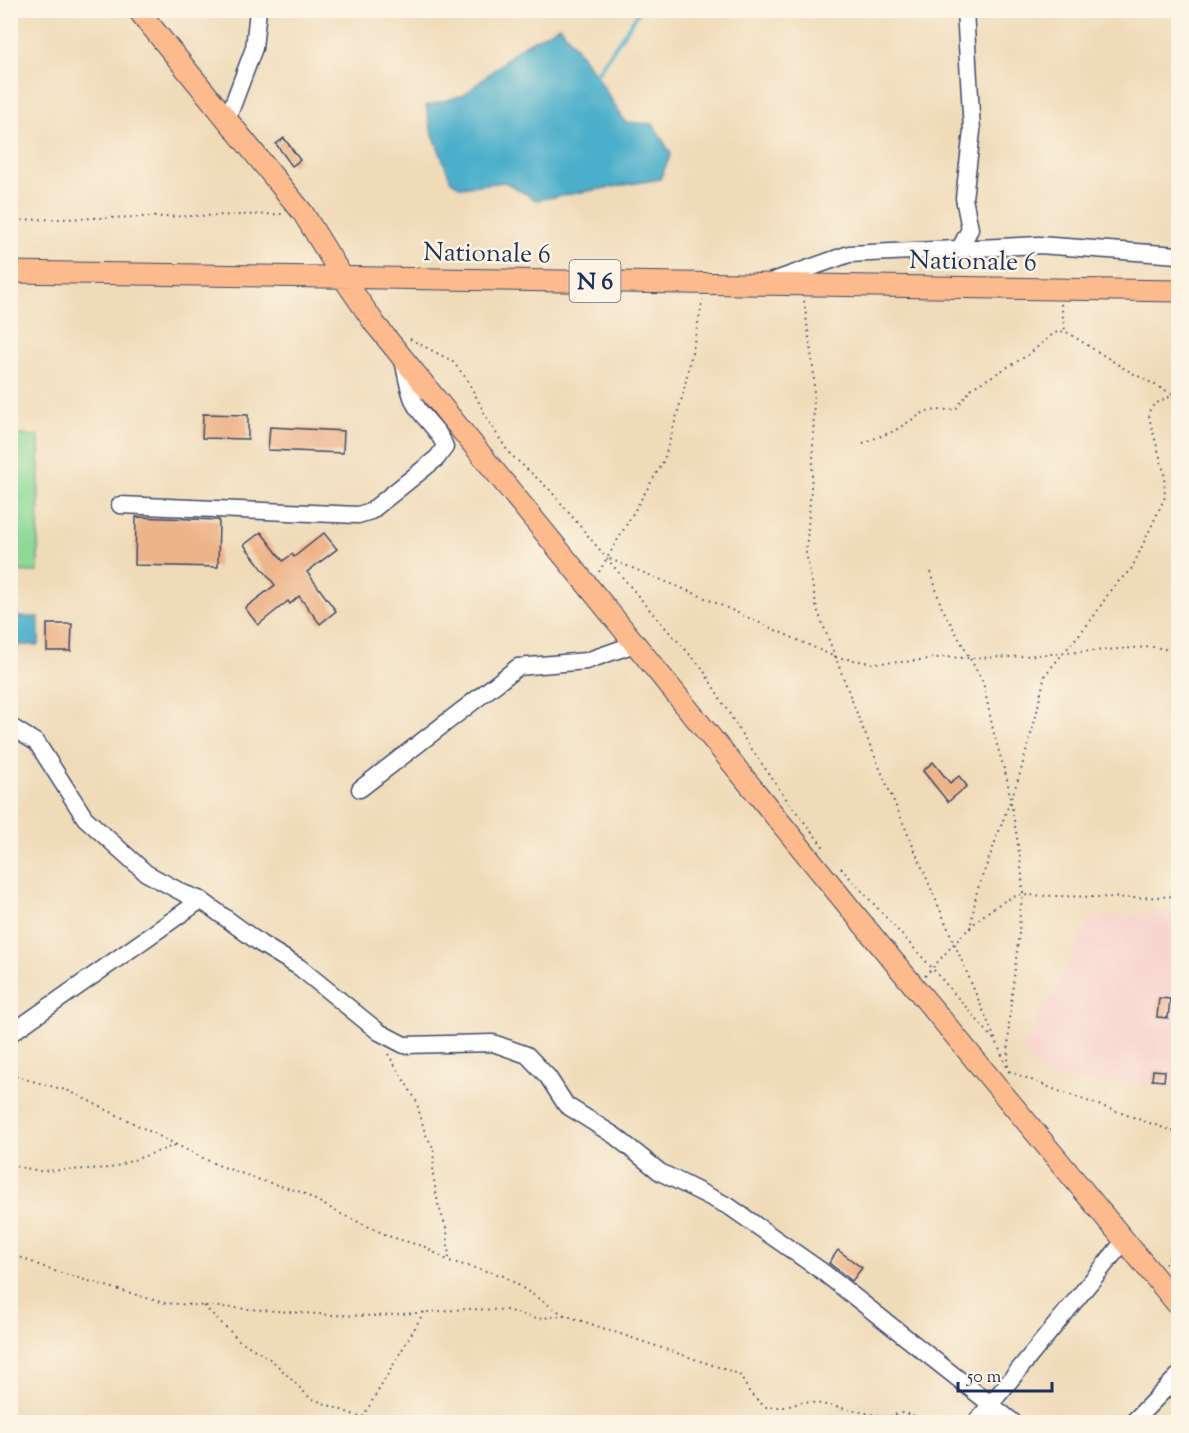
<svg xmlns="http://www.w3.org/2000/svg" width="1189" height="1433" font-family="'Sorts Mill Goudy',serif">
<rect width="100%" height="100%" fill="#fcf5e5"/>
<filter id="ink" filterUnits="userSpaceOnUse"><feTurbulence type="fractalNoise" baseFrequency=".0167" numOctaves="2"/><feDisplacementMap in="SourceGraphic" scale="12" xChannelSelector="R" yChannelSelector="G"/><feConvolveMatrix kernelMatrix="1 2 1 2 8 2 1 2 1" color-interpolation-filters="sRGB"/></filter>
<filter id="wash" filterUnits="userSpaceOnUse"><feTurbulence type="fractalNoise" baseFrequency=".008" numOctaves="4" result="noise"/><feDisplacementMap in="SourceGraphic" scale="24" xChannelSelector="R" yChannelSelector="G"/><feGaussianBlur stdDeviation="1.35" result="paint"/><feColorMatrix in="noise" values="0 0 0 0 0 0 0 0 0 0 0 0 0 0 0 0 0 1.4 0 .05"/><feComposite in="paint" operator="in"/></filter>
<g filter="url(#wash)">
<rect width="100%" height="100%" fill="#f0dbb9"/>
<path fill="#f7d0cc" d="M 1178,912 L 1178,1086 L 1049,1080 L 1021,1050 L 1092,917 Z"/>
<path fill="#8cd997" stroke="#54847a" stroke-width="1.5" d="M 11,435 L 39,436 L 38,572 L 11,571 Z"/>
<path fill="#4cafcb" stroke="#346f94" stroke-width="1.5" d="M 560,26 L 596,75 L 625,122 L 653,124 L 671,154 L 660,179 L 536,200 L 505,182 L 461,187 L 451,181 L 431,129 L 426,106 L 464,95 L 521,47 Z
M 11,617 L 39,617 L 39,645 L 11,645 Z"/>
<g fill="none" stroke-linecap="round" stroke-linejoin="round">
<path stroke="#4cafcb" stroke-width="4" d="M 596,75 L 640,10"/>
</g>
<g id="blocks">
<path fill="#eeb489" d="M 284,138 L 300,160 L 292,166 L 276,144 Z
M 203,414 L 248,415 L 248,439 L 202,438 Z
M 270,427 L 344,431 L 343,453 L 268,450 Z
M 136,517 L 219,520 L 218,567 L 135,565 Z
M 261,532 L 283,561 L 292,554 L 294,557 L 324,533 L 337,549 L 307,572 L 336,611 L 320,624 L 299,596 L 290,604 L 288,601 L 258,625 L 245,608 L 275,585 L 244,545 Z
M 47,624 L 72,624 L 71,651 L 47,651 Z
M 933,762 L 950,783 L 959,776 L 967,786 L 948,802 L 923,771 Z
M 1159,998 L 1170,999 L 1168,1018 L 1157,1017 Z
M 1153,1070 L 1165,1071 L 1164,1081 L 1152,1080 Z
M 838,1250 L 862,1268 L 852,1281 L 829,1263 Z"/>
</g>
</g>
<g filter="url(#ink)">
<use href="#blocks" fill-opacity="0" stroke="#3b496c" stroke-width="1.5"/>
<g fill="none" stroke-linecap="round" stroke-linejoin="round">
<g stroke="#3b496c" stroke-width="19">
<path id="minor" d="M 227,120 L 254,48 L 258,10
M 959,250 L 970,229 L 964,198 L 972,131 L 965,10
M 770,282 L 849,254 L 1039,245 L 1178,255
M 120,505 L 358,515 L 371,511 L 437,458 L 445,447 C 440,430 423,419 415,404 C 408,390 406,374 403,358
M 10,726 L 37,743 L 85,818 L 146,873 L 185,894 L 201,900 L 261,944 L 299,967 L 379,1032 L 404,1045 L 493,1043 L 527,1055 L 548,1077 L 566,1105 L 615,1136 L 660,1172 L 730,1207 L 823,1272 L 1013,1422
M 360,789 L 518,667 L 586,661 L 635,644
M 10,1034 L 201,900
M 976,1422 L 1125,1240
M 1133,1422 L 1178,1376"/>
</g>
<g stroke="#3b496c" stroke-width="23">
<path id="major" d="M 138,10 L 303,213 L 342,276 L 375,324 L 880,945 L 1178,1305
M 10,272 L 1178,291"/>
</g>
<path stroke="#3b496c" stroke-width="2" stroke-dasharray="1.5 4.5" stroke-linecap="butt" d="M 10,220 L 282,214
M 804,301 L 814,375 L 813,462 L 806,553 L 817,609 L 861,724 L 1010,1074
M 1061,304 L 1065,331
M 410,339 L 452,361 L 467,379 L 489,422 L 509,453 L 550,490 L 654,615 L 702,668 L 744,738 L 787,800 L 826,850
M 863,443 L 894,431 L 926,411 L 956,409 L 972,388 L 1028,355 L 1054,333 L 1065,331 L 1125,369 L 1178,397
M 610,559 L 696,594 L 835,657 L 871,663 L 904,662 L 944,657 L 970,658 L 1010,657 L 1133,648 L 1155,647 L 1178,652
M 599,572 L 664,460 L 683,394 L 703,300
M 931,572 L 941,606 L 983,682 L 994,734 L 1007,779 L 1017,838 L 1022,875 L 1023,895 L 1020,911 L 1019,933 L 1009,1021 L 1008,1068
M 841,868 L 932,968 L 997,1043
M 970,929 L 977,891 L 1019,777 L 1035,720 L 1045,675 L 1092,619 L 1112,588 L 1132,568 L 1165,497 L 1164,472 L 1149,417 L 1150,408 L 1160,401 L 1174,395
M 925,976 C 950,949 983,906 1019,895 L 1134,898 L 1178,896
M 388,1054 L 416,1100 L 425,1133 L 434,1149 L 433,1174 L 438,1204 L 447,1230 L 449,1259
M 1009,1071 L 1056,1090 L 1178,1133
M 10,1075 L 69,1091 L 215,1164 L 260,1180 L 301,1192 L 341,1214 L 391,1237 L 425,1247 L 449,1261 L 504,1276 L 564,1315
M 10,1165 L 40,1171 L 111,1168 L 176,1145
M 10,1253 L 51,1270 L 164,1303 L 332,1315 L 376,1316 L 468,1309 L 506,1310 L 538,1319 L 564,1315 L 739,1374 L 750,1393 L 765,1407 L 786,1407 L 802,1402 L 816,1403 L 886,1417 L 902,1413 L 916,1416 L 927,1422
M 1165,1264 L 1178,1244
M 204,1306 L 239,1340 L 273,1361 L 310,1398 L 373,1422
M 360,1422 L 424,1312"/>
<use href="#minor" stroke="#fff" stroke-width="16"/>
<use href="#major" stroke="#fcba8d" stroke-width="21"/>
</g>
</g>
<g text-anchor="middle" stroke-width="5" stroke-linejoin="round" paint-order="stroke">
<rect fill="#fcf5e5" stroke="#5e6a86" stroke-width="1.5" x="569.5" y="260" width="51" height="42" rx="4.5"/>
<g font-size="24" font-weight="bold" fill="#1b2f5e">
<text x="595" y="289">N 6</text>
</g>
<g font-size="26" fill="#1b2f5e" stroke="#fcf5e5">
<text transform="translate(487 252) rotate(1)" y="9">Nationale 6</text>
<text transform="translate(973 260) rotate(1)" y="9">Nationale 6</text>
</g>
</g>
<rect width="1189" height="1433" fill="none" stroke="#fcf5e5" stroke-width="36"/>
<path d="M958 1382v9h94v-9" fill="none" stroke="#1b2f5e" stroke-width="3"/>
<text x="967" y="1382" font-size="18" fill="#1b2f5e" stroke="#fcf5e5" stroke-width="4.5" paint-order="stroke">50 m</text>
</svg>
